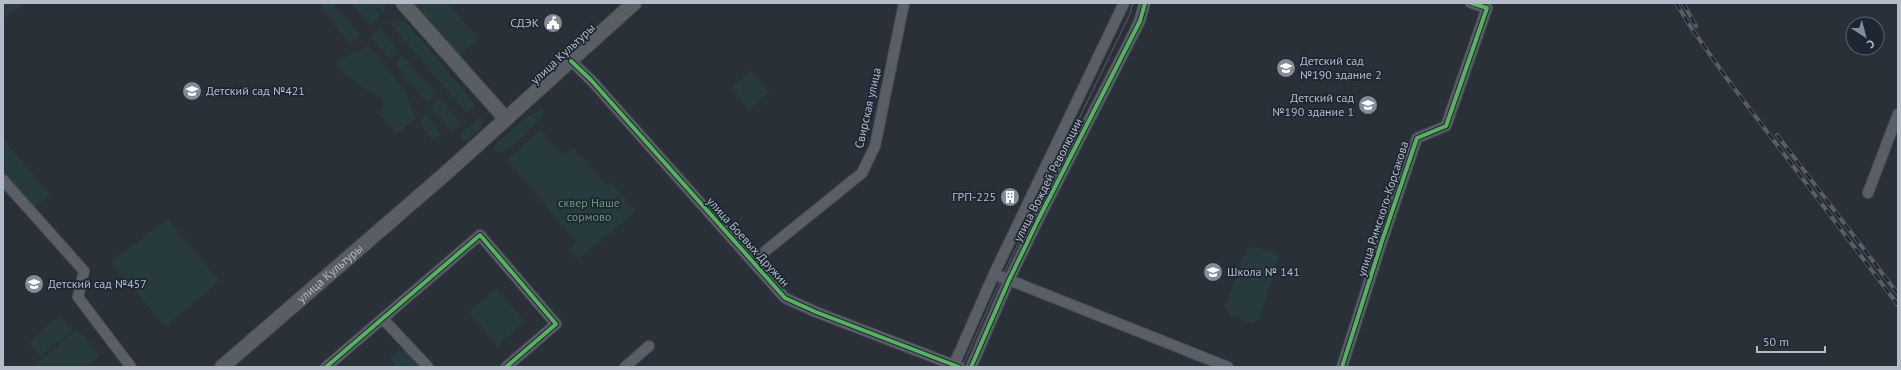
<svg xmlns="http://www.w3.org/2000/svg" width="1901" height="370" font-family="'PT Sans',sans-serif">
<rect width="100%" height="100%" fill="#2a3038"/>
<path fill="#273a3e" d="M 8,3 L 26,3 L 3,18 L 3,6 Z
M 320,3 L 332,3 L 360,34 L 350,44 L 321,8 Z
M 351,3 L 371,3 L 382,16 L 371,25 Z
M 373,3 L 387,3 L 383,14 Z
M 414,3 L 447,3 L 479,40 L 458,55 Z
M 404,20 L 476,105 L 467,113 L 389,22 Z
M 379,28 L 399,51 L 390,59 L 370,37 Z
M 368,46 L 406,92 L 415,120 L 396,133 L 380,115 L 384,100 L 345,75 L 336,62 Z
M 403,56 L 436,94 L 427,103 L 395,63 Z
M 750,71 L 769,91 L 749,109 L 731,88 Z
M 440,98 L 461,124 L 452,132 L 430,106 Z
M 542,109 L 544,112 L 537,123 L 504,152 L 498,152 L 494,149 L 494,146 L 526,117 Z
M 425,112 L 442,135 L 431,138 L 420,124 Z
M 482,116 L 482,127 L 471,138 L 464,141 L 459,135 Z
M 541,130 L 563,156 L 573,148 L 608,186 L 612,183 L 636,211 L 578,260 L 569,250 L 577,242 L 507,160 Z
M 3,139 L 50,195 L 33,209 L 3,174 Z
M 168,219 L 219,281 L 165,327 L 111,261 Z
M 1253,247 L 1274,252 L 1278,257 L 1261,315 L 1257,320 L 1251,323 L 1231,316 L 1225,307 L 1246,250 Z
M 496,289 L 525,321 L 497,346 L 469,313 Z
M 60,316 L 72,330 L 40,356 L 29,342 Z
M 78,329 L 100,355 L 86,367 L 32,367 Z
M 404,348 L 421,367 L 397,367 L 390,359 Z"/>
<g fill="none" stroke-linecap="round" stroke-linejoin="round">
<g stroke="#484c53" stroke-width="12">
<path id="street" d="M 571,61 L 591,80 L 785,298 L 816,312 L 959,367
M 3,180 L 84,271 L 78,297 L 131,367
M 1868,193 L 1898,114
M 753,261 L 862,173 L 875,146 L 904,3
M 994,274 L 1228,367
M 383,319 L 428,367
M 326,367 L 480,235 L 556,324 L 506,367
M 625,367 L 649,346
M 953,367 L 994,274 L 1124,3
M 971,367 L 1009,280 L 1038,220 L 1140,21 L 1145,3
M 1342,367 L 1382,241 L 1417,138 L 1446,126 L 1487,8 L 1471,3"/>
</g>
<g stroke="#484c53" stroke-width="16">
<g id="secondary">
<path d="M 403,3 L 506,119"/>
<path id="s1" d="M 222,367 L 445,174 L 634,3"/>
</g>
</g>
<use href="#street" stroke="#5a5e66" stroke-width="10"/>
<use href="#secondary" stroke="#595d64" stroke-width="14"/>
<path stroke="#595d64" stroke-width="1" d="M 1061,169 L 1122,48 L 1135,18 L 1139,3
M 962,367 L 1002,277 L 1129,16 L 1133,3
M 971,367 L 1001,293"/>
<g stroke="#595d64" stroke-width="4">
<path id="rail" d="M 1676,3 L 1692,29 L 1725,76 L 1898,305
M 1683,3 L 1696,26
M 1777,135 L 1898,294"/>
</g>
<use href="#rail" stroke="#1d2633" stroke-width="2.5" stroke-dasharray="8" stroke-linecap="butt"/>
<g stroke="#1d2633" stroke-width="6">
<path id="cycleway" d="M 571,61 L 591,80 L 785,298 L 816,312 L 959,367
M 326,367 L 480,235 L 556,324 L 506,367
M 971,367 L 1009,280 L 1038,220 L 1140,21 L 1145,3
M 1342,367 L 1382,241 L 1417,138 L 1446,126 L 1487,8 L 1471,3"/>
</g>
<use href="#cycleway" stroke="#56b35d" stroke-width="4"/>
</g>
<defs>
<g id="civic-disc" transform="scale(1)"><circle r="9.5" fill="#848b96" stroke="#1d2633"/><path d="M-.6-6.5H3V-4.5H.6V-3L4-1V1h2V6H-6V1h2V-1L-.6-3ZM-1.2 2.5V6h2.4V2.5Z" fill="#fff"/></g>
<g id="school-disc" transform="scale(1)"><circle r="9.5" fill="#848b96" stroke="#1d2633"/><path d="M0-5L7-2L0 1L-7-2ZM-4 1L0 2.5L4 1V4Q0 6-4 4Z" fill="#fff"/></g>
<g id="building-disc" transform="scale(1)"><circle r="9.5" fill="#848b96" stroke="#1d2633"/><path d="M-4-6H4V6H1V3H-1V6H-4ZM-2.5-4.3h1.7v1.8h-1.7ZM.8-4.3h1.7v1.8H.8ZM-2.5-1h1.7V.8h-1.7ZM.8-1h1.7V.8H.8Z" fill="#fff"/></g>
</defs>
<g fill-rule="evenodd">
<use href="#civic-disc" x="553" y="23"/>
<use href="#school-disc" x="1286" y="68"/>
<use href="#school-disc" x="192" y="91"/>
<use href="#school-disc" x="1368" y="105"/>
<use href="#building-disc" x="1010" y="197"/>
<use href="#school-disc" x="1213" y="272"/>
<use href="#school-disc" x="34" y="284"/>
</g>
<g text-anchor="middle" stroke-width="3.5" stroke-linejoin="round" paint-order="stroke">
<g font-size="12" fill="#b4bcc9" stroke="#1d2633" text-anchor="start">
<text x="539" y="27" text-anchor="end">СДЭК</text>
<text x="1300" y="65">Детский сад<tspan x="1300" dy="14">№190 здание 2</tspan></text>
<text x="206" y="95">Детский сад №421</text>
<text x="1354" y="102" text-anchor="end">Детский сад<tspan x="1354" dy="14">№190 здание 1</tspan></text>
<text x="996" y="201" text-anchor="end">ГРП-225</text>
<text x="1227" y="276">Школа № 141</text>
<text x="48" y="288">Детский сад №457</text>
</g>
<g font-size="12" fill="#b4bcc9" stroke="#1d2633">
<text transform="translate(563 54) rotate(-43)" y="4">улица Культуры</text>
<text transform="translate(868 108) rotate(-77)" y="4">Свирская улица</text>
<text transform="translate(1048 180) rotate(-63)" y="4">улица Вождей Революции</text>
<text transform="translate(1383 209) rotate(-72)" y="4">улица Римского-Корсакова</text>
<text transform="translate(748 242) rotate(48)" y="4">улица Боевых Дружин</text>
<text dy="4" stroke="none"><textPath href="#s1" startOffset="143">улица Культуры</textPath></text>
</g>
<g font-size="12" fill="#6b9a76" stroke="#1d2633">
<text x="589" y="207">сквер Наше<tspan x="589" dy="14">сормово</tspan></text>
</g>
</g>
<rect width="1901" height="370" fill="none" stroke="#b4bcc9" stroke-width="8"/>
<g transform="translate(1865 36) rotate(144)"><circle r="19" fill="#1d2633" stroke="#59626f"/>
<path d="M0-3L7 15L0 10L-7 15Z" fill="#848b96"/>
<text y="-6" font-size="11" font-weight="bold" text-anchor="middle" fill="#b4bcc9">С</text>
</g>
<path d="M1757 346v6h68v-6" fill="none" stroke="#b4bcc9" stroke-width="2"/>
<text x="1763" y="346" font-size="12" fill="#b4bcc9" stroke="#1d2633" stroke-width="3" paint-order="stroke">50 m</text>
</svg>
